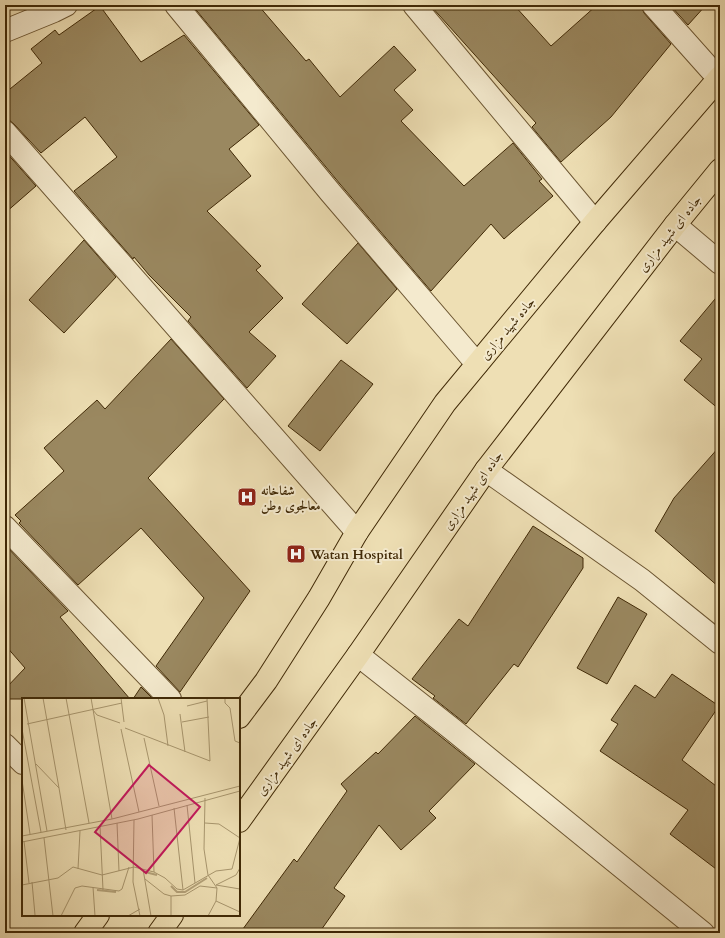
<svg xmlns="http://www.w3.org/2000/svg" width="725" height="938" font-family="Cardo,Amiri,serif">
<rect width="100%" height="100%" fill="#eedfb4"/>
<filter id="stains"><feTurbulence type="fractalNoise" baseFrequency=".005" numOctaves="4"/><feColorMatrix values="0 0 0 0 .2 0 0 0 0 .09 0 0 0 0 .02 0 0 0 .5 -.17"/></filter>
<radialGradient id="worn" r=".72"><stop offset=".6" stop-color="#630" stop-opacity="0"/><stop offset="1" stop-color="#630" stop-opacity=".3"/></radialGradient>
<path fill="#9a8860" stroke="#402906" d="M 192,5 L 258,5 L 306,61 L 309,59 L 340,97 L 394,46 L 416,70 L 394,90 L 413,110 L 401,121 L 464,186 L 513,143 L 542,179 L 539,181 L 553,196 L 504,239 L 491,224 L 431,291 L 340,184 Z
M 430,5 L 514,5 L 551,46 L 597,5 L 641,5 L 644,13 L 671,44 L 611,117 L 561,162 L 532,127 L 536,123 Z
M 670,5 L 706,5 L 688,25 Z
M 100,6 L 141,62 L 184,35 L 259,125 L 229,149 L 251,176 L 207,211 L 261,266 L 256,270 L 283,298 L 249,332 L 276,356 L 247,388 L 188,321 L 191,317 L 149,275 L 134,257 L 133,259 L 74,191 L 117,157 L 85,117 L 41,153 L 14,124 L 9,120 L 5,120 L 5,93 L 42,63 L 31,49 L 55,30 L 59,35 Z
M 5,151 L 36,186 L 5,213 Z
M 84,240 L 116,277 L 64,333 L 29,300 Z
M 358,243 L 397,289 L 347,344 L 302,304 Z
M 720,293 L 720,410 L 684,380 L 702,359 L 680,341 Z
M 171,339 L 224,399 L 148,478 L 250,591 L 180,692 L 156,666 L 204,598 L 141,528 L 78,585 L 19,523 L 21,521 L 15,515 L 64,471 L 44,448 L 97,400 L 105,409 Z
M 341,360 L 373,384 L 320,451 L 288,426 Z
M 720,446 L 720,588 L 655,531 L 674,498 Z
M 533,526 L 583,558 L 583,568 L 518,667 L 514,664 L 466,724 L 433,698 L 435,696 L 412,679 L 459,619 L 468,626 Z
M 5,545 L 68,611 L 60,617 L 130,699 L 5,699 L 5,689 L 25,668 L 5,645 Z
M 618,597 L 647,614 L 607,684 L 577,668 Z
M 672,674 L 719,706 L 682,760 L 720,789 L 720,872 L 670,834 L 688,810 L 600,751 L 618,724 L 611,720 L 635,685 L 655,698 Z
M 141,687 L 153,699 L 133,699 Z
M 415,716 L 475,764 L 429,811 L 436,818 L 401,850 L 379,825 L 334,888 L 345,896 L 319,933 L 240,933 L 294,859 L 297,862 L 347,791 L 341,784 L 376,752 L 378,754 Z"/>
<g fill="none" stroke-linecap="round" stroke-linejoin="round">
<g stroke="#6c5632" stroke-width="24">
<path id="minor" d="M 176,5 L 330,192 L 477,364
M 414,5 L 595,222
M 653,5 L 719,79
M 5,31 L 54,11 L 66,5
M 5,132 L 357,532
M 675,225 L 720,263
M 486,470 L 642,580 L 720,643
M 5,527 L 170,699
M 358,655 L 452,729 L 703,933
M 5,745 L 23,763"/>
</g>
<g stroke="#402906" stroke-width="24">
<path id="major" d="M 239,717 L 266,681 L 319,598 L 357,532 L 445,403 L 595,222 L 720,77
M 239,821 L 358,655 L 486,470 L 675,225 L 720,170
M 85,933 L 98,915
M 159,933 L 172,915"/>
</g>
<use href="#minor" stroke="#f4eace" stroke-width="22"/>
<use href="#major" stroke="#eedfb4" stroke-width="22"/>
</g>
<defs>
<g id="hospital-square" transform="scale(1)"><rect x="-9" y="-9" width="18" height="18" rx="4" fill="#8f2418" stroke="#f4eace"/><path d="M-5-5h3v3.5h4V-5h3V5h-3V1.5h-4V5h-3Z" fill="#fff"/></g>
</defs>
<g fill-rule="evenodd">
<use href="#hospital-square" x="247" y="497"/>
<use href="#hospital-square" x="296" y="554"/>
</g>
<g text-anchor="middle" stroke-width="4" stroke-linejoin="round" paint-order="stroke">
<g font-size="13" fill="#402906" stroke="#f4eace">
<text transform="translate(669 233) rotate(-52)" y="5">جاده ای شهید مزاری</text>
<text transform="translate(507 328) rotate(-50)" y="5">جاده شهید مزاری</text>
<text transform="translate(472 490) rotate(-55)" y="5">جاده ای شهید مزاری</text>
<text transform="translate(286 756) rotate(-54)" y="5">جاده ای شهید مزاری</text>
</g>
<g font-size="13" font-weight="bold" fill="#402906" stroke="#f4eace" text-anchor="start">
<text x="261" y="495">شفاخانه<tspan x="261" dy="15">معالجوی وطن</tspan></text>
<text x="310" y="559">Watan Hospital</text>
</g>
</g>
<g transform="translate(22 698)">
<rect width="218" height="218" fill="#eedfb4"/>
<path fill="none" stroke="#b3a179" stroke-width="2" d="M 123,174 L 135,177M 149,188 L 155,194 L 163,194 L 185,180M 75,192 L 94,194"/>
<path fill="none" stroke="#a8966e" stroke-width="1" d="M 2,0 L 25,133M 21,0 L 37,90M 44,0 L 67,125M 69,0 L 90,121M 99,0 L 102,24M 136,0 L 142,17 L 146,48M 203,0 L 203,5 L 208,10 L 213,43 L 218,45M 165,8 L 185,3M 71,12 L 75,17 L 98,25M 158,16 L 163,54M 160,24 L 187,19M 5,26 L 100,5M 103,30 L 188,63 L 185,0M 0,31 L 19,134M 99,31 L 117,114M 122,40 L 137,108M 14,66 L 37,90 L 44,132M 0,82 L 8,136M 183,100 L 182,151 L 185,171 L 186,177 L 195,190 L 194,203 L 186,218M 165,107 L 173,185M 152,110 L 161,192M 130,117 L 132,174M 112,122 L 111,184 L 118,218M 95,125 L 97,173M 183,125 L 197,126 L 218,140M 78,128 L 81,192M 0,138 L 90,121 L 218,88M 22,140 L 31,218M 2,143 L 7,185M 0,144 L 116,121 L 218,93M 56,171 L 58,133M 121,171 L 129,218M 123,181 L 142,196 L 149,198 L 163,197 L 178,188 L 195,190M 10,184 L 13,217M 0,187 L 36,180 L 51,169 L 80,177 L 112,169 L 132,174 L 143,180 L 155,191 L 161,192 L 194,173 L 210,171 L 218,140M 194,187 L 214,177 L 218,170M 194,187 L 218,191M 71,189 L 73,218M 194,203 L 218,214M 39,218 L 53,190 L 60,188 L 97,193 L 100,191 L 107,169M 106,218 L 118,211M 149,218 L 149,198"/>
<path fill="#c2185b" fill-opacity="0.15" stroke="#c2185b" stroke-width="2" d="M 127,67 L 178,109 L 124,175 L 73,134 Z"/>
<rect width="218" height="218" fill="none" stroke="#402906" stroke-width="2"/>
</g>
<rect width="725" height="938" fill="none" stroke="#eedfb4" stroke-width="20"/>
<rect x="6" y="6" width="713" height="926" fill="none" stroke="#402906" stroke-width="2"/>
<rect x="10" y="10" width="705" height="918" fill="none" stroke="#402906"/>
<rect width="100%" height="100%" filter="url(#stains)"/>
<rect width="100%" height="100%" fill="url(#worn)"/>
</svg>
